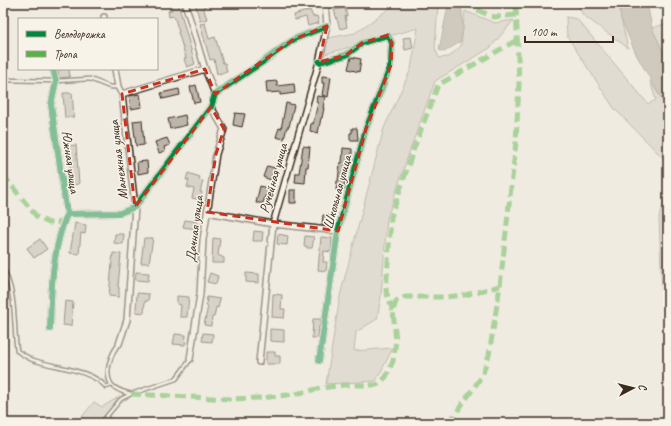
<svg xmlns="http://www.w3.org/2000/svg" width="671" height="426" font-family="Caveat,sans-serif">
<rect width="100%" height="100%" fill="#efebe0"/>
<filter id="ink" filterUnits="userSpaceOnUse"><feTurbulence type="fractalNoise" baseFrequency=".025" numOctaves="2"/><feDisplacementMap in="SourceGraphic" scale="8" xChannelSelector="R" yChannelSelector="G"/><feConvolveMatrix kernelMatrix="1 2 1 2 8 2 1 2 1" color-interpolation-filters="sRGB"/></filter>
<g filter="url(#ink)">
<path fill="#d1cbc0" stroke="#867a6f" d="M 397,3 L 438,3 L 435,48 L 439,58 L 449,57 L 461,46 L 465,11 L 495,23 L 514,20 L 490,48 L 435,81 L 411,147 L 387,218 L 381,296 L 377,319 L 356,332 L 354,351 L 393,348 L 376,381 L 326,384 L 340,296 L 384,128 L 411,69 L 418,28 L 325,54 L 328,38 L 355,33 Z
M 577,3 L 619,3 L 621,19 L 628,48 L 583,15 Z
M 566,17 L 577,19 L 648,104 L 656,100 L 650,81 L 668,109 L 668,163 L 614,108 L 567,36 Z
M 668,23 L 668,62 L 652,28 Z
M 668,189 L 668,373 L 665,374 L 659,217 Z
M 119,397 L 101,423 L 77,423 L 94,402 L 102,407 Z"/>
<path fill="#aaa296" stroke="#7e7266" d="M 451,3 L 462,10 L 463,29 L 460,42 L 444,52 L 439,50 L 448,6 Z
M 619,3 L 647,3 L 652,28 L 668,62 L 668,109 L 637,56 L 621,19 Z"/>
<path fill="#bdb5aa" stroke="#3b2a1e" d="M 170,3 L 178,3 L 195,64 L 187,67 L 184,59 L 186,58 L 178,32 L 179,32 L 174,16 L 169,17 L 168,11 L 172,10 Z
M 195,3 L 212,3 L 212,4 L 203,7 L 207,19 L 200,21 Z
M 345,8 L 347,16 L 345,16 L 347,27 L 340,29 L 334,10 Z
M 310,10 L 313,17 L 317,16 L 319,23 L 308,26 L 306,17 L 295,20 L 294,15 Z
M 205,23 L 209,39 L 215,37 L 223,63 L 225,63 L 227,72 L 217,74 L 214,59 L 210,60 L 200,24 Z
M 411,37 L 413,48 L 405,50 L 403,38 Z
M 351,57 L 361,59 L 359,72 L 348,69 Z
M 58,69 L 69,69 L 70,77 L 59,78 Z
M 322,76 L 331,77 L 328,97 L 322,95 L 324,83 L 322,83 Z
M 277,81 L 277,86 L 294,84 L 295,93 L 280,95 L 280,92 L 267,93 L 266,82 Z
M 196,85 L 200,102 L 194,103 L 190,87 Z
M 179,89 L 180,95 L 163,99 L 161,93 Z
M 63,93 L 72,93 L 74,117 L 65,118 Z
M 140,94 L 142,107 L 131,109 L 129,96 Z
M 317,96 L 325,97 L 323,108 L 324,108 L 322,118 L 321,118 L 318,133 L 310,131 L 311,123 L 313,124 L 318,103 L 316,102 Z
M 286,103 L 294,105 L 289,127 L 287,127 L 284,139 L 276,137 L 279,128 L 281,129 Z
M 235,113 L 245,114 L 242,127 L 233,125 Z
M 185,115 L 187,125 L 170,129 L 168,119 Z
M 142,120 L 144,145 L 136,146 L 133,121 Z
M 352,128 L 357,128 L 358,140 L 350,140 L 350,133 L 352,133 Z
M 167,138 L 170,145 L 164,147 L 165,151 L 159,153 L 155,142 Z
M 76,145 L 79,184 L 72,185 L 68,146 Z
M 303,146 L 310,147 L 308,167 L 306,167 L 305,183 L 295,182 L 296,173 L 299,173 Z
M 343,148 L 352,149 L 352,157 L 349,156 L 347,174 L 345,174 L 344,190 L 336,190 L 337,181 L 338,181 L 340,163 L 342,163 Z
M 147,161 L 148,172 L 138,174 L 137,162 Z
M 267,166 L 275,168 L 271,180 L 263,177 Z
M 188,173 L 200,177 L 199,180 L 203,181 L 200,192 L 202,192 L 201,200 L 192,198 L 194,189 L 187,187 L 189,180 L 186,180 Z
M 260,186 L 270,189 L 268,197 L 265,196 L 263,203 L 256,203 Z
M 290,190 L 296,190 L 296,203 L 290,203 Z
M 323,215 L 333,216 L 332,226 L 322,225 Z
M 185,220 L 198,222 L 197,229 L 183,227 Z
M 75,223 L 86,225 L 85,234 L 81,233 L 79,254 L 70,253 Z
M 254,231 L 263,232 L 262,241 L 253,241 Z
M 115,234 L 124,234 L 123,244 L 114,243 Z
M 278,234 L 288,236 L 287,245 L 277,244 Z
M 305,236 L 314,237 L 312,248 L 307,248 L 307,246 L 304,246 Z
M 321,237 L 332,238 L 331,252 L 324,251 L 323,262 L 327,262 L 326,271 L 318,270 Z
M 144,238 L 153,238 L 149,263 L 141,263 Z
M 213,238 L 220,239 L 218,255 L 224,258 L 224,263 L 212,263 Z
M 40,239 L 47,249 L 34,258 L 27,248 Z
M 113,253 L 121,254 L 118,287 L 119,287 L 119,297 L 109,296 Z
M 136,272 L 149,273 L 148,281 L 135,280 Z
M 210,273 L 218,276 L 216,284 L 207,282 Z
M 246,273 L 259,274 L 259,283 L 246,282 Z
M 137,293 L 149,294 L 148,301 L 145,301 L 144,313 L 136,312 Z
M 273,294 L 282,295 L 281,309 L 285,309 L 284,318 L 272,317 Z
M 177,296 L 189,297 L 187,317 L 180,317 L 181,305 L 177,304 Z
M 207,297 L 220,299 L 218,308 L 216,307 L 214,317 L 212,317 L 211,326 L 204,325 L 208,306 L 206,306 Z
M 65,301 L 73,302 L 71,326 L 63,325 Z
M 313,319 L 321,319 L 320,326 L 319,326 L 318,338 L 312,338 Z
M 270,329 L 284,330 L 284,342 L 270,341 Z
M 203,333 L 213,334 L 212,342 L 202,341 Z
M 175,334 L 186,335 L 185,345 L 173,344 Z
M 266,352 L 275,352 L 275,356 L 280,356 L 280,364 L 266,364 Z"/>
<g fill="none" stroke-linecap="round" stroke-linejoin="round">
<g stroke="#3b2a1e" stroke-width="5.5">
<path id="service" d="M 3,80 L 56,81 L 90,79 L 110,87 L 118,87
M 3,268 C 17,295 13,322 17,351 C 22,354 28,358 33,360 C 56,368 90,369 106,387 L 112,385
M 119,344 C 111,353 104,373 111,384 C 116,390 123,392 131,394
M 101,423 L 121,399 L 131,394 L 176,379 L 190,360"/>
</g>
<g stroke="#3b2a1e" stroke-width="8">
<path id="minor" d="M 185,3 L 205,69 L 215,94
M 104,17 L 104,19
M 319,62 L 346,55 L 362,43 L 388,35 L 392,43 L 391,65 L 366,129 L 338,231 L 319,361
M 115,69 L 118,87 L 122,94 L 135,207 L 127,320 L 119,344
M 122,94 L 205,69
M 207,212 L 273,224 L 338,231
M 67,214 L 120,213 L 135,207 L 211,107 L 215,94 L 261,63 L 294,39 L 327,26
M 50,329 C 51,291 52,250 67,214 L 51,105 L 56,81 L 53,69
M 190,359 L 200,294 L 203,240 L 216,154 L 224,129 L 211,107
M 259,362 L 273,224 L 319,62 L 327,26 L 325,3"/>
</g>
<use href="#service" stroke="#f7f3e8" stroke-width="2.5"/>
<use href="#minor" stroke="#f7f3e8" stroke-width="5"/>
<path stroke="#57b245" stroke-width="5" stroke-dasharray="10 5" stroke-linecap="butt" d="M 464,3 L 482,12 L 494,17 L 516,15
M 3,175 L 37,217 L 49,223 L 63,222
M 393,311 L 386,291 L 391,217 L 414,148 L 438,85 L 517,40
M 131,394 L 232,399 L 261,398 L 296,394 L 321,388 L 344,385 L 377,385 L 386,377 L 393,361 L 396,341 L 393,311 L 396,301 L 405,297 L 444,297 L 465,295 L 500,286
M 449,423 L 482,376 L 489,355 L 500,286 L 516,142 L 519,84 L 516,3"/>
<g stroke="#f7f3e8" stroke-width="8">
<path id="cycleway" d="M 319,62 L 346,55 L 362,43 L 388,35 L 392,43 L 391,65 L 366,129 L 338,231 L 319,361
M 67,214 L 120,213 L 135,207 L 211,107 L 215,94 L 261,63 L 294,39 L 327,26
M 50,329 C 51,291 52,250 67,214 L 51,105 L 56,81 L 53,69"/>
</g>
<use href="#cycleway" stroke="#00873e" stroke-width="6"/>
</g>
</g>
<path d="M0 0H671V426H0ZM 327,26 L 319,62 L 346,55 L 362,43 L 388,35 L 392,43 L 391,65 L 366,129 L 338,231 L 207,212 L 216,154 L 224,129 L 211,107 L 135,207 L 122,94 L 205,69 L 215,94 L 294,39 Z" fill="#efebe0" fill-opacity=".55" fill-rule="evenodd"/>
<path fill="none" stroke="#c8321e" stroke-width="3" stroke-dasharray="8 5" stroke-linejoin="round" d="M 327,26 L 319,62 L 346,55 L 362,43 L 388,35 L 392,43 L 391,65 L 366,129 L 338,231 L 207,212 L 216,154 L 224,129 L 211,107 L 135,207 L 122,94 L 205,69 L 215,94 L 294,39 Z"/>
<g text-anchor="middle" stroke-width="3" stroke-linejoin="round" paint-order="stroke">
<g font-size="14" fill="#3b2a1e" stroke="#f7f3e8">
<text transform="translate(118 160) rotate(-97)" y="5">Манежная улица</text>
<text transform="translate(71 162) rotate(82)" y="5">Южная улица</text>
<text transform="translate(273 178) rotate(-74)" y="5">Ручейная улица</text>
<text transform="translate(337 192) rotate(-75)" y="5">Школьная улица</text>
<text transform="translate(194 229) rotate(-83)" y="5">Дачная улица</text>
</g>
</g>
<rect width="671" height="426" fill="none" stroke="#f7f3e8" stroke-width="16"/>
<rect x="8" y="8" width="655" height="410" fill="none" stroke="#3b2a1e" stroke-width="1.5" filter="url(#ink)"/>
<rect x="18" y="18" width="140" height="52" fill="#f7f3e8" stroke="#aca397"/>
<rect x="26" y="31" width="20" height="6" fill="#00873e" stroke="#aca397"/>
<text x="54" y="38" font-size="12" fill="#3b2a1e">Велодорожка</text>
<rect x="26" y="51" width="20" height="6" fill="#57b245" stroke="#aca397"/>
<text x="54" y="58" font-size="12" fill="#3b2a1e">Тропа</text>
<g transform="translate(633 388) rotate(83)" stroke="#f7f3e8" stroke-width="3" paint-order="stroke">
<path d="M0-3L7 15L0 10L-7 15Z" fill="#3b2a1e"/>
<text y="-6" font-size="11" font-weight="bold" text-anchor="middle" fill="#3b2a1e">С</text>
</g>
<path d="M525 36v6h88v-6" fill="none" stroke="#3b2a1e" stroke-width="2"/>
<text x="531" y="36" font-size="12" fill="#3b2a1e" stroke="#f7f3e8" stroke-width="3" paint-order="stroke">100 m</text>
</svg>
